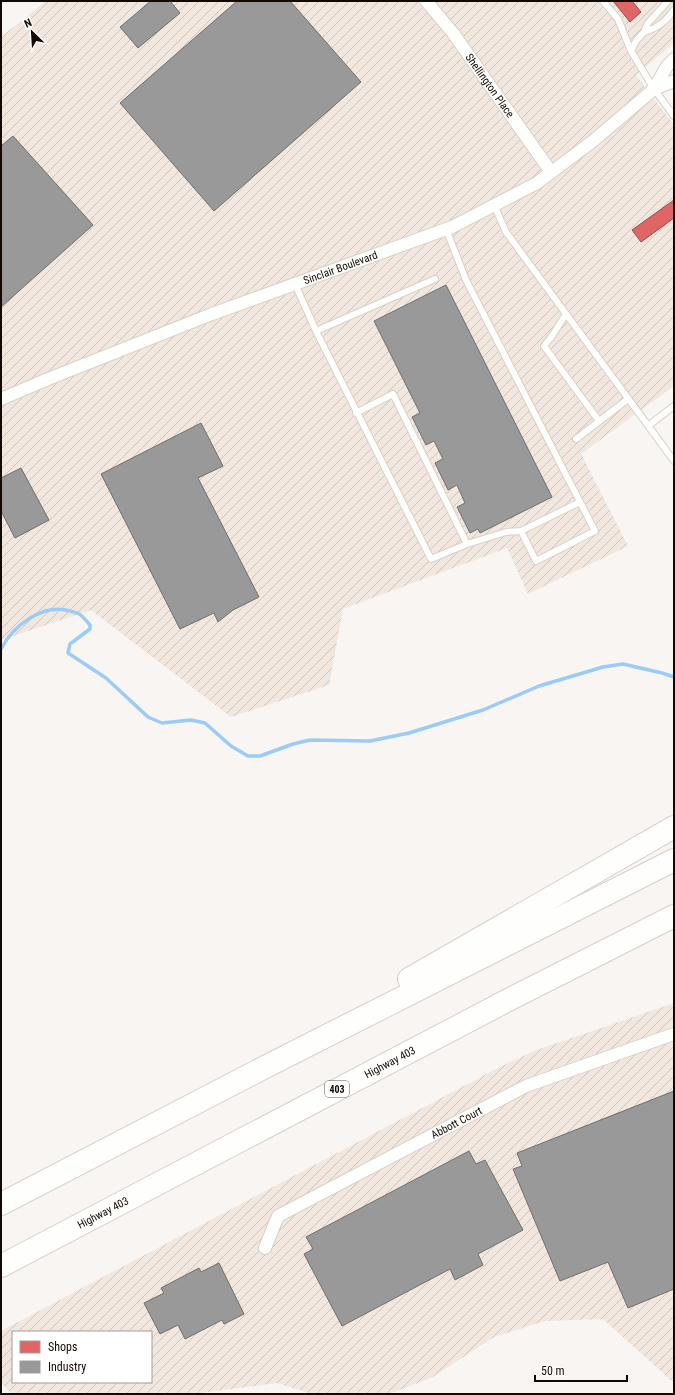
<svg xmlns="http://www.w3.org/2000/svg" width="675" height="1395" font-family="'Roboto Condensed',sans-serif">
<defs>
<pattern id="industrial-furrows" width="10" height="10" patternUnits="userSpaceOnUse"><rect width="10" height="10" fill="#f1e7df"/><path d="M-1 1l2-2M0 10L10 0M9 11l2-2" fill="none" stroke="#cec5be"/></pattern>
</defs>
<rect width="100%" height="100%" fill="#f8f5f2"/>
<path fill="url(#industrial-furrows)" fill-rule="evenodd" d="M 46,1 L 674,1 L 674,43 L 636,75 L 674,125 L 674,386 L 581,454 L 628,546 L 528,594 L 507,548 L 343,609 L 329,685 L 231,717 L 91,610 L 1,640 L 1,37 Z
M 674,1003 L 674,1383 L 603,1319 L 545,1321 L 494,1337 L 431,1378 L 389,1394 L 312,1394 L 277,1383 L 193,1394 L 12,1394 L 1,1383 L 1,1331 L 498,1068 L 534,1051 ZM 13,1332 L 151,1332 L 151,1382 L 13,1382 Z"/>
<path fill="#e06666" stroke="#a24a48" d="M 613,1 L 632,1 L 641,12 L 630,22 Z
M 674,200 L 674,218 L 641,242 L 632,230 Z"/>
<path fill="#999" stroke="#716e6c" d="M 151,1 L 170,1 L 180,13 L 138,48 L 120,27 Z
M 237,1 L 290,1 L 361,82 L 214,211 L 120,103 Z
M 13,136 L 93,225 L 1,307 L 1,146 Z
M 446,285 L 552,497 L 480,533 L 478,529 L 470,533 L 457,507 L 465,503 L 457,485 L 448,490 L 435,463 L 443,459 L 434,441 L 426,445 L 412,417 L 420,413 L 374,321 Z
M 201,423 L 223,466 L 198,478 L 259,597 L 233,610 L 218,622 L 214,613 L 180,629 L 101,474 Z
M 21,468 L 49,520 L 15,538 L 1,511 L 1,478 Z
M 674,1091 L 674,1289 L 628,1308 L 608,1262 L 560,1281 L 513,1169 L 522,1166 L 517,1153 Z
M 469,1151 L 476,1164 L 485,1160 L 523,1230 L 478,1254 L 483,1265 L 455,1280 L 450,1269 L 342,1326 L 304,1254 L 313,1249 L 306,1237 Z
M 219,1263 L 244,1314 L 224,1324 L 222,1320 L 185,1339 L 178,1325 L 160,1334 L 144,1303 L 164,1293 L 161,1288 L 199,1268 L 201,1272 Z"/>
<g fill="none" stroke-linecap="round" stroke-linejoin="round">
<path stroke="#9bccf7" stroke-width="3.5" d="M 1,649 C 13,626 42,603 70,611 C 72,612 76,612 79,614 C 83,616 86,621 90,625 L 90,629 L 70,644 L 68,653 L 106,678 L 148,717 L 162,723 L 191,720 L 205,723 L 231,746 L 248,756 L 260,756 L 293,744 L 310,740 L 370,741 L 409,733 L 483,710 L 539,686 L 603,667 L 623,664 L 662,673 L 674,677"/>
<g stroke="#d7d1cb" stroke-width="8">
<path id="lane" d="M 603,1 L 618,19 L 631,51 L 654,89 L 674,116
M 644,32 C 658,28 666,21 674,10
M 631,51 L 636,41 L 644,32 L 648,23 L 668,1
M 494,205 L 506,232 L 674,461
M 295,284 L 316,331 L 431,559 L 467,544 L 506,532 L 521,531 L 580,502 L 466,280 L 446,229
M 566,314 L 552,336 L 544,346 L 599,421
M 316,331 L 435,279
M 356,413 L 393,394 L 467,544
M 648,426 L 674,406
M 576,439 L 628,399
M 521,531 L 536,561 L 595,531 L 580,502"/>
</g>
<g stroke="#d7d1cb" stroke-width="14">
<g id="street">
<path id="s1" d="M 426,1 L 453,33 L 551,172"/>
<path d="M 654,89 L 674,81"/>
<path id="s2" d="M 1,399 L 48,379 L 212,314 L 452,227 L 537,183 L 593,141 L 654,89 L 667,66 L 674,59"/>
<path id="s3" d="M 265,1248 L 278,1216 L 526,1086 L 674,1034"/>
</g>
</g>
<g stroke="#d7d1cb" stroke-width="24">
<g id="highway">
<path d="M 409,979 L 674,827"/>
<path d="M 1,1204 L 269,1065 L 674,860"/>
<path id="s4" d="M 1,1266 L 514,997 L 674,916"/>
</g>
</g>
<use href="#lane" stroke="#fefefd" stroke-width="6"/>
<use href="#street" stroke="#fefefd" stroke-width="12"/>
<use href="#highway" stroke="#fefefd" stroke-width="22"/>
</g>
<g text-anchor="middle" stroke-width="4" stroke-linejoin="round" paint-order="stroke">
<rect fill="#fff" stroke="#5a534f" stroke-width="1" x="325" y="1081" width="24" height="16" rx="3"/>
<g font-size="10" font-weight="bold" fill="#130903">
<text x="337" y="1093">403</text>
</g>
<g font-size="11" fill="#130903" stroke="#fff">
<text dy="4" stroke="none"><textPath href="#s1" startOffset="106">Shellington Place</textPath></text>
<text dy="4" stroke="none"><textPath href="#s2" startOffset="364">Sinclair Boulevard</textPath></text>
<text dy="4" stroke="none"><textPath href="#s4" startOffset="439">Highway 403</textPath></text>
<text dy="4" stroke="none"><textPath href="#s3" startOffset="236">Abbott Court</textPath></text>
<text dy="4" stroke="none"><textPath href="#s4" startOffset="115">Highway 403</textPath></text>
</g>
</g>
<rect width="675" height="1395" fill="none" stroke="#130903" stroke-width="4"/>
<rect x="12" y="1331" width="140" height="52" fill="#ffffff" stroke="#a19d9a"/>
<rect x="20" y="1341" width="20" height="12" fill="#e06666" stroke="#a19d9a"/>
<text x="48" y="1351" font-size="12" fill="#130903">Shops</text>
<rect x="20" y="1361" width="20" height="12" fill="#999999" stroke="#a19d9a"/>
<text x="48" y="1371" font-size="12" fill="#130903">Industry</text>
<g transform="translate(32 32) rotate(335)" stroke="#ffffff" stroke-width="3" paint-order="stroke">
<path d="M0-3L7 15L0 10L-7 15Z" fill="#130903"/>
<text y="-6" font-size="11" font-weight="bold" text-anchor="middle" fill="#130903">N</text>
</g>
<path d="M535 1375v6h92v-6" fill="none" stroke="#130903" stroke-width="2"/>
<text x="541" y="1375" font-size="12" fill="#130903" stroke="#ffffff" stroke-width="3" paint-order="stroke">50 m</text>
</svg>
